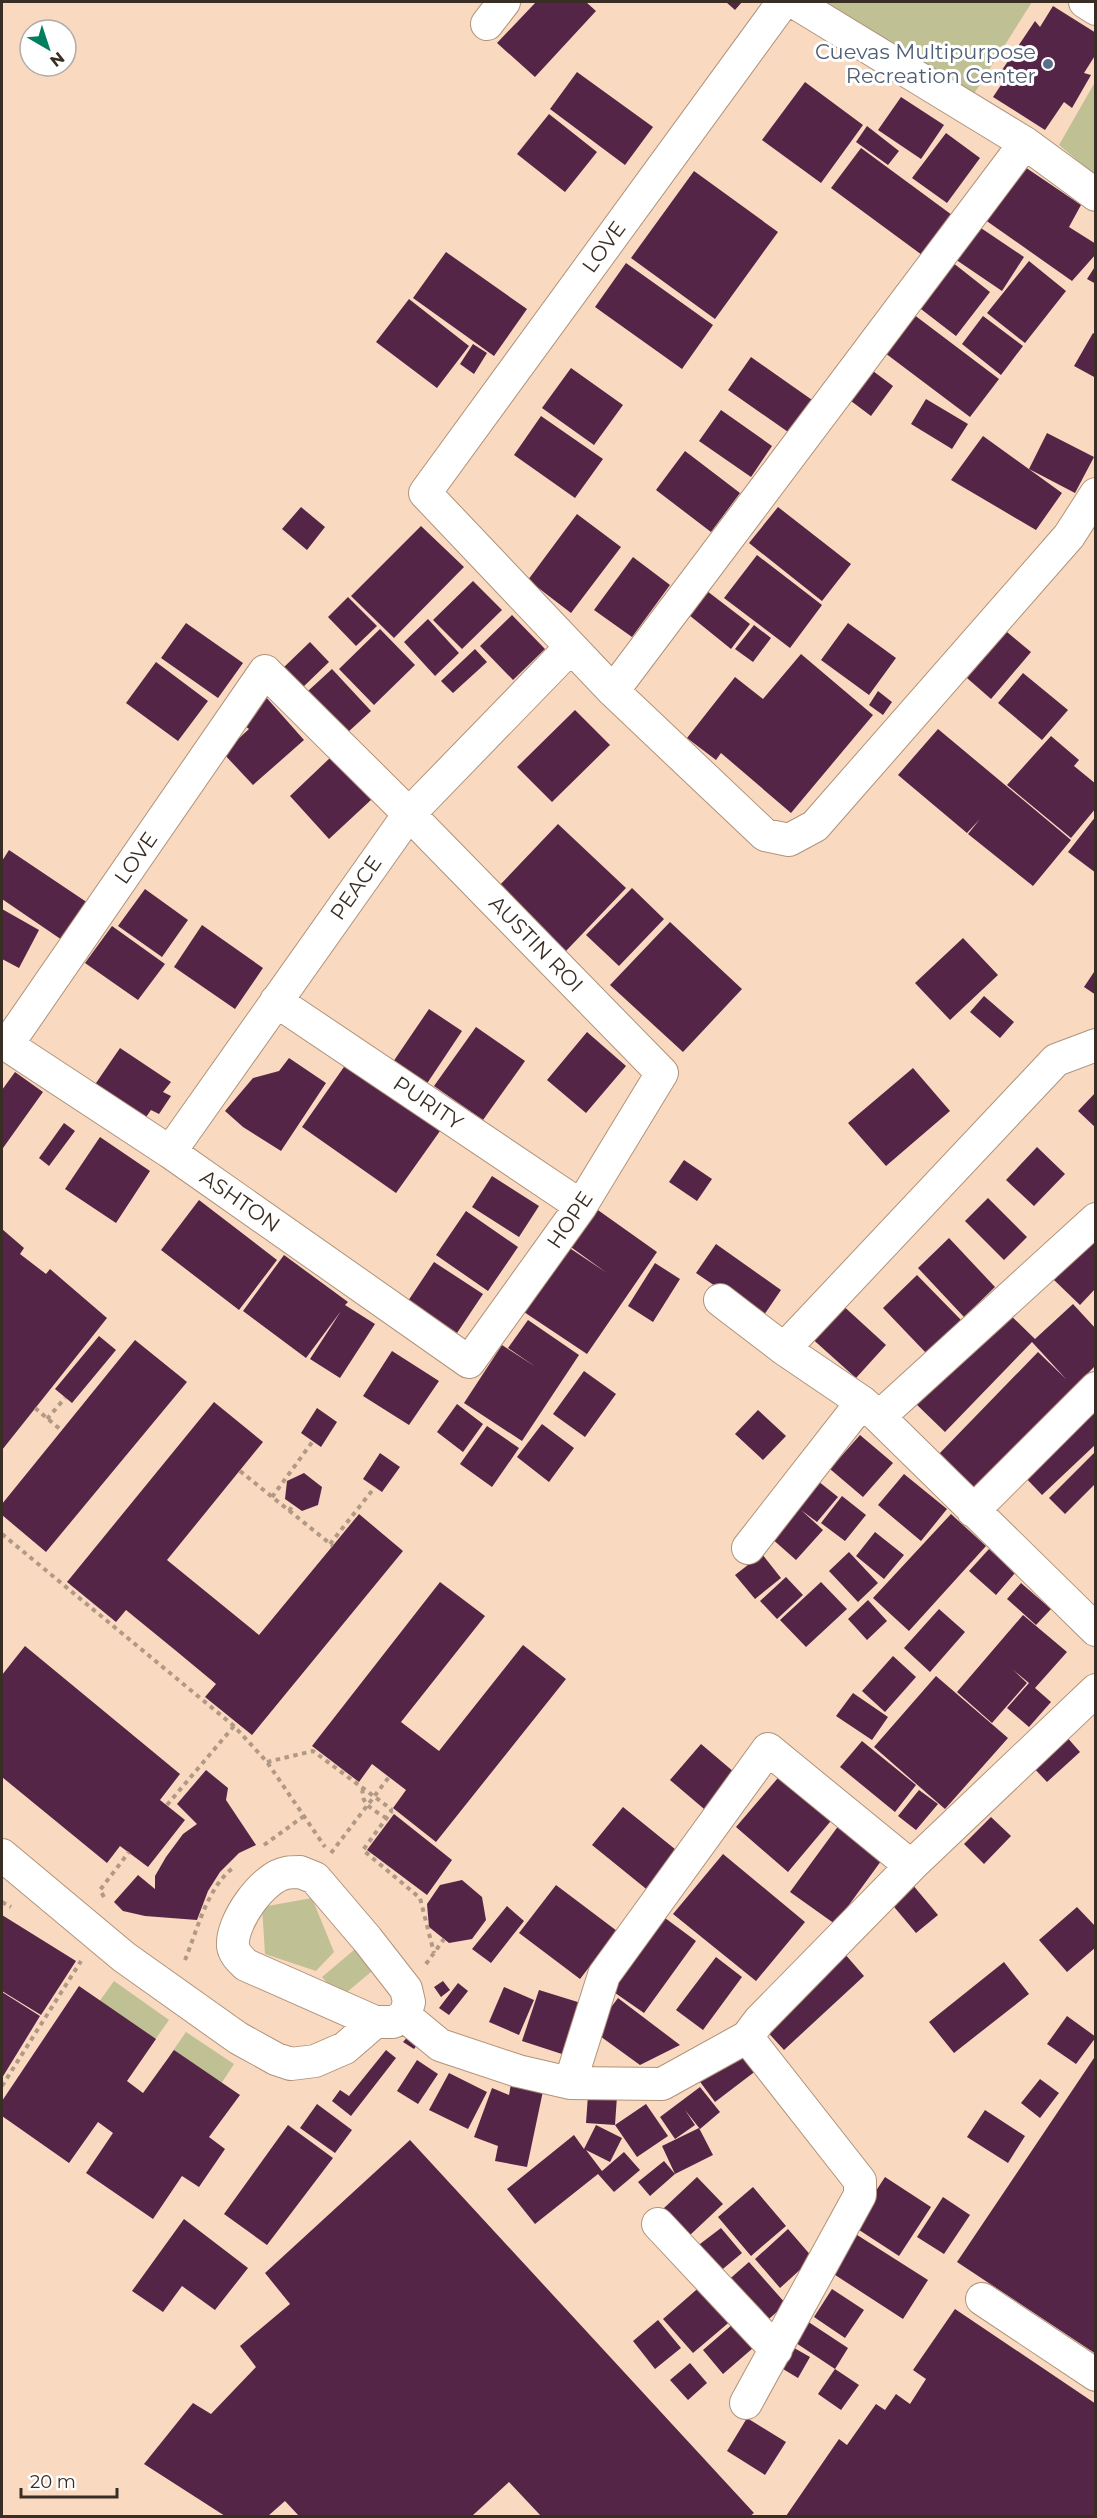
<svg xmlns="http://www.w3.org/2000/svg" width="1097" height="2518" font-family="Montserrat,sans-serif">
<rect width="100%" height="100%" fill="#f9dac0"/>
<path fill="#bfc194" d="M 822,2 L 1032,2 L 972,97 Z
M 1095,82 L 1095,175 L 1059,145 Z
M 312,1898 L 334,1952 L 316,1971 L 265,1954 L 262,1907 Z
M 367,1939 L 384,1961 L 340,1998 L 322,1977 Z
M 114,1981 L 169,2020 L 152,2044 L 96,2006 Z
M 186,2032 L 234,2064 L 219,2087 L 170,2055 Z"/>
<path fill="#552547" d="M 536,2 L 586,2 L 596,11 L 535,77 L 497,43 Z
M 726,2 L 742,2 L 735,10 Z
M 1053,6 L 1096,33 L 1096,54 L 1084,73 L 1091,75 L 1072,108 L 1064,102 L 1045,130 L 993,97 L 1003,82 L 998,76 L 1035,21 L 1040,27 Z
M 577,72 L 653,127 L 625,165 L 550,109 Z
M 805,82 L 863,125 L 821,183 L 762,140 Z
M 901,97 L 944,125 L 921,159 L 878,130 Z
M 549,114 L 597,152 L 565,192 L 517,154 Z
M 867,126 L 899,151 L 888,165 L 856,142 Z
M 946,133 L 980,158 L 947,203 L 912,178 Z
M 861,148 L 952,215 L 922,255 L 831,188 Z
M 1019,163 L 1081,205 L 1069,227 L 1096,244 L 1096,254 L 1072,281 L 981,217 Z
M 694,171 L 778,232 L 715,319 L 631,258 Z
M 975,224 L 1024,257 L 1002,291 L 952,257 Z
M 446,252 L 527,309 L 494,356 L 413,298 Z
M 1029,261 L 1066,291 L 1025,343 L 987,313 Z
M 952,262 L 990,292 L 956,336 L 917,306 Z
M 626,263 L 713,325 L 682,369 L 595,307 Z
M 1096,265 L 1096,284 L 1087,279 Z
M 409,299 L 469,346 L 437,388 L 376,342 Z
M 913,314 L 999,379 L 970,417 L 885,353 Z
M 983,316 L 1023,346 L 1001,375 L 962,344 Z
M 1093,333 L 1096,335 L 1096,378 L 1074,366 Z
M 473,344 L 487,353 L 474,374 L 460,364 Z
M 751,357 L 815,402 L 791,434 L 728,390 Z
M 571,368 L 623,405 L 594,445 L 542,408 Z
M 873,371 L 893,386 L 871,416 L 851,401 Z
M 926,399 L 968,424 L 952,449 L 911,424 Z
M 721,410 L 772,446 L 751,477 L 699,441 Z
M 541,416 L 603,459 L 575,498 L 514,455 Z
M 1047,433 L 1094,457 L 1075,493 L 1029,469 Z
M 983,436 L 1062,493 L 1036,530 L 951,480 Z
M 685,451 L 740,493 L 711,532 L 656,490 Z
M 301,507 L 325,527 L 307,550 L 282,529 Z
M 778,507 L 851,564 L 822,601 L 749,543 Z
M 577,514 L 621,547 L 571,613 L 528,580 Z
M 421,526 L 464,567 L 394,638 L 351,596 Z
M 757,555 L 822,605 L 790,648 L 724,598 Z
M 633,557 L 670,585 L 632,637 L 594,610 Z
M 473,581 L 502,610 L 462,649 L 433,620 Z
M 707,591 L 750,624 L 731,649 L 689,615 Z
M 348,597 L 377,626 L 356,646 L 328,617 Z
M 512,615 L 545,649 L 513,680 L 480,646 Z
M 428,619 L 459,653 L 435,676 L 404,642 Z
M 186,623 L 243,663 L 218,698 L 161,658 Z
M 848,623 L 896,658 L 869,695 L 821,660 Z
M 754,625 L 771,638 L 753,662 L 735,649 Z
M 380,629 L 415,665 L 374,705 L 339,669 Z
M 1007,632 L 1031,652 L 991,699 L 967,678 Z
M 310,642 L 329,662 L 301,689 L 282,669 Z
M 475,649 L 487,662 L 453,693 L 441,681 Z
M 801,654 L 873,715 L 791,813 L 721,753 L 716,760 L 687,738 L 735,677 L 763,699 Z
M 156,662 L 208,701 L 178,741 L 126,703 Z
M 332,669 L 371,711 L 347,733 L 308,691 Z
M 1023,673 L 1068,710 L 1042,740 L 998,703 Z
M 878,691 L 892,702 L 883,715 L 869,705 Z
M 265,696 L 304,740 L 253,785 L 223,753 L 249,729 L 242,724 Z
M 575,710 L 610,745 L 552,802 L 517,767 Z
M 938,729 L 1071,840 L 1033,886 L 968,834 L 980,819 L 967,833 L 898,775 Z
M 1051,736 L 1079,760 L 1074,766 L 1096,784 L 1096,808 L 1071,838 L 1007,785 Z
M 332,756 L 372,799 L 329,839 L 290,796 Z
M 1096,816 L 1096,873 L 1068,852 Z
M 558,824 L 626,888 L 566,951 L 498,887 Z
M 9,850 L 88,903 L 62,940 L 2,899 L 2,861 Z
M 632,888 L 664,919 L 619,966 L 586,935 Z
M 145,889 L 188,920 L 162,957 L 118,926 Z
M 2,909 L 39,930 L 19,968 L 2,959 Z
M 670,922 L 742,989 L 683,1052 L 610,985 Z
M 202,925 L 263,968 L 235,1009 L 174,967 Z
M 112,926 L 165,964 L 138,1000 L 85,963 Z
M 963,938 L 998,975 L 950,1020 L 915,983 Z
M 1096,969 L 1096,995 L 1084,987 Z
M 984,996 L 1014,1022 L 1000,1038 L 970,1012 Z
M 429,1009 L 462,1031 L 426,1085 L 393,1062 Z
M 476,1027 L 525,1061 L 483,1120 L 434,1086 Z
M 587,1032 L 626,1066 L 586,1113 L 547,1080 Z
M 120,1048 L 171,1082 L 163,1092 L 171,1096 L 159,1114 L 151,1110 L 144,1120 L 94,1086 Z
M 289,1058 L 326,1083 L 281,1151 L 243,1127 L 225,1111 L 253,1078 L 279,1071 Z
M 346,1064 L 440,1131 L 396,1193 L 302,1127 Z
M 913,1068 L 950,1111 L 886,1166 L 848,1123 Z
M 15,1072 L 43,1092 L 3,1148 L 2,1090 Z
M 1096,1092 L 1096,1128 L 1078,1111 Z
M 64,1123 L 75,1131 L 49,1166 L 39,1158 Z
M 100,1137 L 150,1171 L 116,1223 L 65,1189 Z
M 1037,1147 L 1065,1174 L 1034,1206 L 1006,1180 Z
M 684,1160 L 712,1179 L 697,1201 L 669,1182 Z
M 492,1176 L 539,1206 L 519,1237 L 472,1207 Z
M 988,1198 L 1027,1237 L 1004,1260 L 965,1221 Z
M 199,1200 L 277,1260 L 239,1310 L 161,1250 Z
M 595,1208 L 657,1252 L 587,1354 L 524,1312 L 568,1247 L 607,1273 L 568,1245 Z
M 466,1211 L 518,1247 L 488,1291 L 436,1255 Z
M 2,1229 L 24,1248 L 20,1254 L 46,1274 L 50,1269 L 107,1318 L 2,1450 Z
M 1096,1237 L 1096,1288 L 1080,1305 L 1054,1280 Z
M 949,1238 L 995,1287 L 964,1317 L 918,1268 Z
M 716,1244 L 781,1290 L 762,1318 L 696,1273 Z
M 284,1255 L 348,1302 L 345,1305 L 375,1324 L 340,1378 L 310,1359 L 341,1311 L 306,1358 L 243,1311 Z
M 434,1262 L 483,1294 L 457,1333 L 408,1301 Z
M 655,1263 L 680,1279 L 653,1322 L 628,1306 Z
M 917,1275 L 961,1320 L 927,1354 L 883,1308 Z
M 839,1302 L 886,1345 L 856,1378 L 808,1335 Z
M 1073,1304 L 1096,1329 L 1096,1365 L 974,1489 L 938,1455 L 1038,1352 L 1066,1379 L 1032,1342 L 945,1432 L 914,1402 L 1004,1309 L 1035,1339 Z
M 528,1320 L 579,1355 L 522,1441 L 464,1403 L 502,1345 L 536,1367 L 508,1348 Z
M 99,1336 L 116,1350 L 72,1403 L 55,1389 Z
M 135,1340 L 187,1382 L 46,1552 L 2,1515 L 2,1504 Z
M 392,1351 L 439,1381 L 409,1425 L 363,1396 Z
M 584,1371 L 616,1394 L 585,1437 L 553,1414 Z
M 214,1402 L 263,1442 L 167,1560 L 259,1635 L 359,1514 L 403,1551 L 252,1735 L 205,1697 L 216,1684 L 175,1650 L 126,1610 L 116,1622 L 67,1582 Z
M 457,1404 L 483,1424 L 463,1452 L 437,1432 Z
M 1096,1404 L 1096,1444 L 1042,1495 L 1023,1475 Z
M 317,1408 L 337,1422 L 321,1447 L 301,1433 Z
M 758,1410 L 786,1436 L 763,1460 L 735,1434 Z
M 542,1424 L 574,1448 L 549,1482 L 517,1457 Z
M 487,1426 L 519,1448 L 492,1487 L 460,1464 Z
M 860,1435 L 893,1463 L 863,1497 L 830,1469 Z
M 1096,1451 L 1096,1483 L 1065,1514 L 1049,1498 Z
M 380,1453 L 400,1467 L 382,1492 L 363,1479 Z
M 304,1473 L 322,1487 L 318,1505 L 302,1511 L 285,1499 L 287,1481 Z
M 904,1474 L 947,1509 L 921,1541 L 878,1505 Z
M 818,1481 L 838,1497 L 817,1522 L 801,1510 L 823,1530 L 796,1560 L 770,1537 Z
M 842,1496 L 866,1515 L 845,1541 L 821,1523 Z
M 951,1514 L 986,1546 L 909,1631 L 873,1598 Z
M 875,1532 L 904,1555 L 884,1579 L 856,1556 Z
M 989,1549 L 1015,1573 L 996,1595 L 969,1571 Z
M 849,1552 L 878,1583 L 858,1602 L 829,1571 Z
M 762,1554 L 781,1578 L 755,1599 L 735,1575 Z
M 786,1577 L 803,1595 L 777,1619 L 760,1601 Z
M 440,1582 L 485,1616 L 401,1722 L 439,1751 L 523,1645 L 566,1679 L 436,1842 L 393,1808 L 406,1790 L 372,1764 L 359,1782 L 312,1746 Z
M 821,1582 L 847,1609 L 806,1647 L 780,1620 Z
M 1021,1583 L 1051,1609 L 1036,1625 L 1007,1599 Z
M 868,1600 L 887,1621 L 867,1640 L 848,1619 Z
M 939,1609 L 965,1632 L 930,1672 L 904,1648 Z
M 1023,1615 L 1067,1652 L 1035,1688 L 1051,1702 L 1029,1727 L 1007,1708 L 1029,1683 L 1012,1669 L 1027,1683 L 992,1723 L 957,1692 Z
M 25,1646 L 180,1774 L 160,1800 L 185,1820 L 148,1867 L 120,1846 L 107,1863 L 2,1777 L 2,1675 Z
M 893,1656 L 916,1677 L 885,1712 L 862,1691 Z
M 936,1676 L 1008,1738 L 945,1809 L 874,1747 Z
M 853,1693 L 888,1717 L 872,1740 L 836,1716 Z
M 1065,1735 L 1080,1752 L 1047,1782 L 1031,1765 Z
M 862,1741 L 916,1785 L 895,1812 L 840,1767 Z
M 701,1744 L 741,1778 L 710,1814 L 670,1780 Z
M 206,1770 L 228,1788 L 226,1800 L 256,1845 L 239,1853 L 220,1872 L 208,1891 L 197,1920 L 145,1916 L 123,1911 L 114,1902 L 138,1875 L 155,1889 L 155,1876 L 166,1857 L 183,1834 L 197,1824 L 177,1804 Z
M 783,1772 L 835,1816 L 788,1872 L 736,1827 Z
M 919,1790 L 938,1804 L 916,1830 L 898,1816 Z
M 623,1807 L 681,1854 L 650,1892 L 592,1845 Z
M 394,1814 L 452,1860 L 427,1895 L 367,1850 Z
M 991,1817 L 1011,1836 L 984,1864 L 964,1844 Z
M 839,1825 L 884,1857 L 835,1924 L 790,1892 Z
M 723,1854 L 805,1922 L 756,1981 L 673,1914 Z
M 462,1880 L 482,1897 L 486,1920 L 472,1939 L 449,1943 L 429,1927 L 427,1904 L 440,1885 Z
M 912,1884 L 938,1915 L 916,1933 L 890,1902 Z
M 556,1885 L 617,1931 L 580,1979 L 519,1933 Z
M 507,1906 L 524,1921 L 491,1963 L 472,1949 Z
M 1077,1907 L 1096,1927 L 1096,1947 L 1067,1972 L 1039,1940 Z
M 2,1915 L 76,1961 L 41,2015 L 2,1991 Z
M 661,1915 L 696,1941 L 644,2013 L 608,1988 Z
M 844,1953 L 864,1976 L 784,2050 L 763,2027 Z
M 716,1957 L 742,1977 L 703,2030 L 676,2010 Z
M 1004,1962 L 1029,1994 L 954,2053 L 929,2022 Z
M 443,1981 L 450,1990 L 441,1997 L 434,1987 Z
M 458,1983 L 468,1991 L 449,2015 L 439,2008 Z
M 79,1986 L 156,2039 L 127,2081 L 143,2093 L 174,2050 L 240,2095 L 209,2137 L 225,2149 L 199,2187 L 182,2176 L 153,2219 L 86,2173 L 113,2133 L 98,2122 L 69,2163 L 2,2116 L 2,2101 Z
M 504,1987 L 534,2000 L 519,2035 L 489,2022 Z
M 539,1990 L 581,2003 L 565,2055 L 522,2041 Z
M 2,1992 L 40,2016 L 2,2078 Z
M 618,1998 L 680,2045 L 640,2065 L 593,2031 Z
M 1067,2016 L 1096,2037 L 1076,2064 L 1047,2044 Z
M 411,2033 L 421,2040 L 414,2049 L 403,2042 Z
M 740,2047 L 757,2070 L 715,2102 L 698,2079 Z
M 386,2050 L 396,2058 L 351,2116 L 332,2101 L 340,2090 L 349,2096 Z
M 1096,2055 L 1096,2354 L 957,2262 Z
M 417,2060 L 438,2074 L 418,2104 L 397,2091 Z
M 449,2073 L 487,2092 L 468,2129 L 429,2110 Z
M 1040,2079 L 1059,2093 L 1040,2118 L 1021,2103 Z
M 511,2084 L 543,2091 L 527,2167 L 495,2161 L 498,2146 L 474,2137 L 492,2088 L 509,2095 Z
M 700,2087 L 720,2112 L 700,2129 L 685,2110 L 695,2125 L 675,2139 L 660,2117 Z
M 588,2095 L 617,2096 L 615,2125 L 646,2104 L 668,2136 L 637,2157 L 615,2125 L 586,2123 Z
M 317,2104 L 352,2130 L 335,2153 L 300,2128 Z
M 985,2110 L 1025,2136 L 1008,2163 L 967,2137 Z
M 288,2125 L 333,2158 L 267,2245 L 224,2214 Z
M 596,2125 L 622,2138 L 610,2162 L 586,2150 L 602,2171 L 624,2152 L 640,2170 L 614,2192 L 598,2174 L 535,2224 L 507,2189 L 574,2135 L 584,2149 Z
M 699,2128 L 713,2155 L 675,2174 L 662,2146 Z
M 410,2140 L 754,2513 L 750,2516 L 541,2516 L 509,2482 L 472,2516 L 299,2516 L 285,2501 L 268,2516 L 225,2516 L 144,2464 L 193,2403 L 211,2414 L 256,2367 L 240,2346 L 290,2304 L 265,2273 Z
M 664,2161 L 675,2174 L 650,2196 L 638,2182 Z
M 697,2177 L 723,2204 L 689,2236 L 663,2209 Z
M 885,2177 L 931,2207 L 899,2256 L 853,2226 Z
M 753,2187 L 786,2226 L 751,2256 L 718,2217 Z
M 943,2197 L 970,2215 L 944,2254 L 917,2237 Z
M 184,2219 L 248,2268 L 215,2310 L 182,2286 L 163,2312 L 132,2291 Z
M 721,2228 L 742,2253 L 718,2273 L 696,2247 Z
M 788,2229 L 813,2258 L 780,2288 L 755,2259 Z
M 854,2233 L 928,2280 L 903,2319 L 829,2271 Z
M 749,2262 L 786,2304 L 762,2325 L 725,2283 Z
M 703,2284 L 733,2319 L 693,2353 L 663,2319 Z
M 832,2289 L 864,2310 L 845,2338 L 814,2317 Z
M 955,2309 L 1096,2404 L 1096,2516 L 786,2516 L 839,2439 L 847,2445 L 876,2404 L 885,2410 L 896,2394 L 910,2404 L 926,2379 L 913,2370 Z
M 658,2320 L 681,2348 L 655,2369 L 633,2341 Z
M 807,2321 L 848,2348 L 835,2369 L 859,2385 L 841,2410 L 818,2394 L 835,2369 L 793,2341 Z
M 733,2324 L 753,2348 L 723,2374 L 703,2350 Z
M 789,2345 L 810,2357 L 798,2378 L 778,2366 Z
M 690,2363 L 707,2383 L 688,2400 L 670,2380 Z
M 747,2418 L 786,2442 L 765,2475 L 727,2451 Z"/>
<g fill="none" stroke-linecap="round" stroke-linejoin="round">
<g stroke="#b0937a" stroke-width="34">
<path id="minor" d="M 783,2 L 425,493 L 613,691 L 765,835 L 789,840 L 815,826 L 843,794 L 1069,536 L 1096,494
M 794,2 L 1025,143 L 1096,195
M 1085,2 L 1096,9
M 487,24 L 504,2
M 265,671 L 409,814 L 662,1073 L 581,1206 L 469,1362 L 170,1152 L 7,1045 Z
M 613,691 L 1025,143
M 276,1001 L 581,1206
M 1096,1045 L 1056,1060 L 784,1349 L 862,1402 L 879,1417 L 1096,1630
M 170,1152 L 409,814 L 570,648
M 720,1300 L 784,1349
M 879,1417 L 1096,1219
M 973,1511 L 1096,1388
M 748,1548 L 862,1402
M 2,1855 L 124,1957 L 238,2038 L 276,2059 L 291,2064 L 315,2061 L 345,2048 L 375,2022
M 300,1872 L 315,1878 L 367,1939 L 406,1989 L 409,2002 L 405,2016 L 393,2022 L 375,2022 L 246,1965 C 241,1960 234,1954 233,1946 C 231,1922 263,1877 286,1873 C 290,1872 296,1872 300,1872 Z
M 405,2016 L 440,2045 L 518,2071 L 570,2083 L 662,2084 L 747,2037 L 759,2021 L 911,1866 L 1096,1690
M 570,2083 L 604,1975 L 768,1749 L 911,1866
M 658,2224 L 776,2350
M 982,2299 L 1096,2375
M 746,2403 L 860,2195 L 860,2181 L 747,2037"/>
</g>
<path stroke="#b19985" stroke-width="4" stroke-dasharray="4.5 4.5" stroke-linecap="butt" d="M 35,1408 L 61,1430
M 47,1419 L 65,1398
M 240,1471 L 333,1546
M 272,1497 L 313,1441
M 289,1511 L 293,1505
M 2,1534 L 234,1726 L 267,1762 L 325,1847
M 330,1544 L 375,1487
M 267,1762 L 313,1751 L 391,1809 L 391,1812 L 363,1850 L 420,1898 L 434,1953
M 363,1789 C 359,1804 376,1811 386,1818
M 167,1805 L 234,1726
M 264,1845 L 304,1816
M 331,1853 L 389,1777
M 104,1897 L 100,1890 L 129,1852
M 2,1902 L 11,1907
M 185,1960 C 197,1931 207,1887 234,1867
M 426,1964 L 444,1939
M 2,2086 L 81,1961"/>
<use href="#minor" stroke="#fff" stroke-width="32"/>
</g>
<circle fill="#5c6f8a" stroke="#fff" stroke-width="2" cx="1048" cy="64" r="6"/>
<g text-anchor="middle" stroke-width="6" stroke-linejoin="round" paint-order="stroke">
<g font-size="21" fill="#4e5e75" stroke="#fff" text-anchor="end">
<text x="1036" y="59">Cuevas Multipurpose<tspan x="1036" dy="24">Recreation Center</tspan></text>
</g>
<g font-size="21" fill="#3a2e24" stroke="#fff">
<text transform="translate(604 247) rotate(-54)" y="7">LOVE</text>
<text transform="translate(136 858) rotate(-55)" y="7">LOVE</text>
<text transform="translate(356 888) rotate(-55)" y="7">PEACE</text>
<text transform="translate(536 944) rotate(46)" y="7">AUSTIN ROI</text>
<text transform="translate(428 1103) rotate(34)" y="7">PURITY</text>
<text transform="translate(240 1201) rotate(35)" y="7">ASHTON</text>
<text transform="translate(570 1220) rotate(-56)" y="7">HOPE</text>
</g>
</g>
<rect width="1097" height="2518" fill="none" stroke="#3a2e24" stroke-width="6"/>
<g transform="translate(48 48) rotate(141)"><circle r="28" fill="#ffffff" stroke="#b0aba7" stroke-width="1.5"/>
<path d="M0-4.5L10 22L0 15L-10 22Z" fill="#007f5f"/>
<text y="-9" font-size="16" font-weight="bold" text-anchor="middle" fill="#3a2e24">N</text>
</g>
<path d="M21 2488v9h96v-9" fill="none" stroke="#3a2e24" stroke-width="3"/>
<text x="30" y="2488" font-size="18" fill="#3a2e24" stroke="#ffffff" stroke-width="4.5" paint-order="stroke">20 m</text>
</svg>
